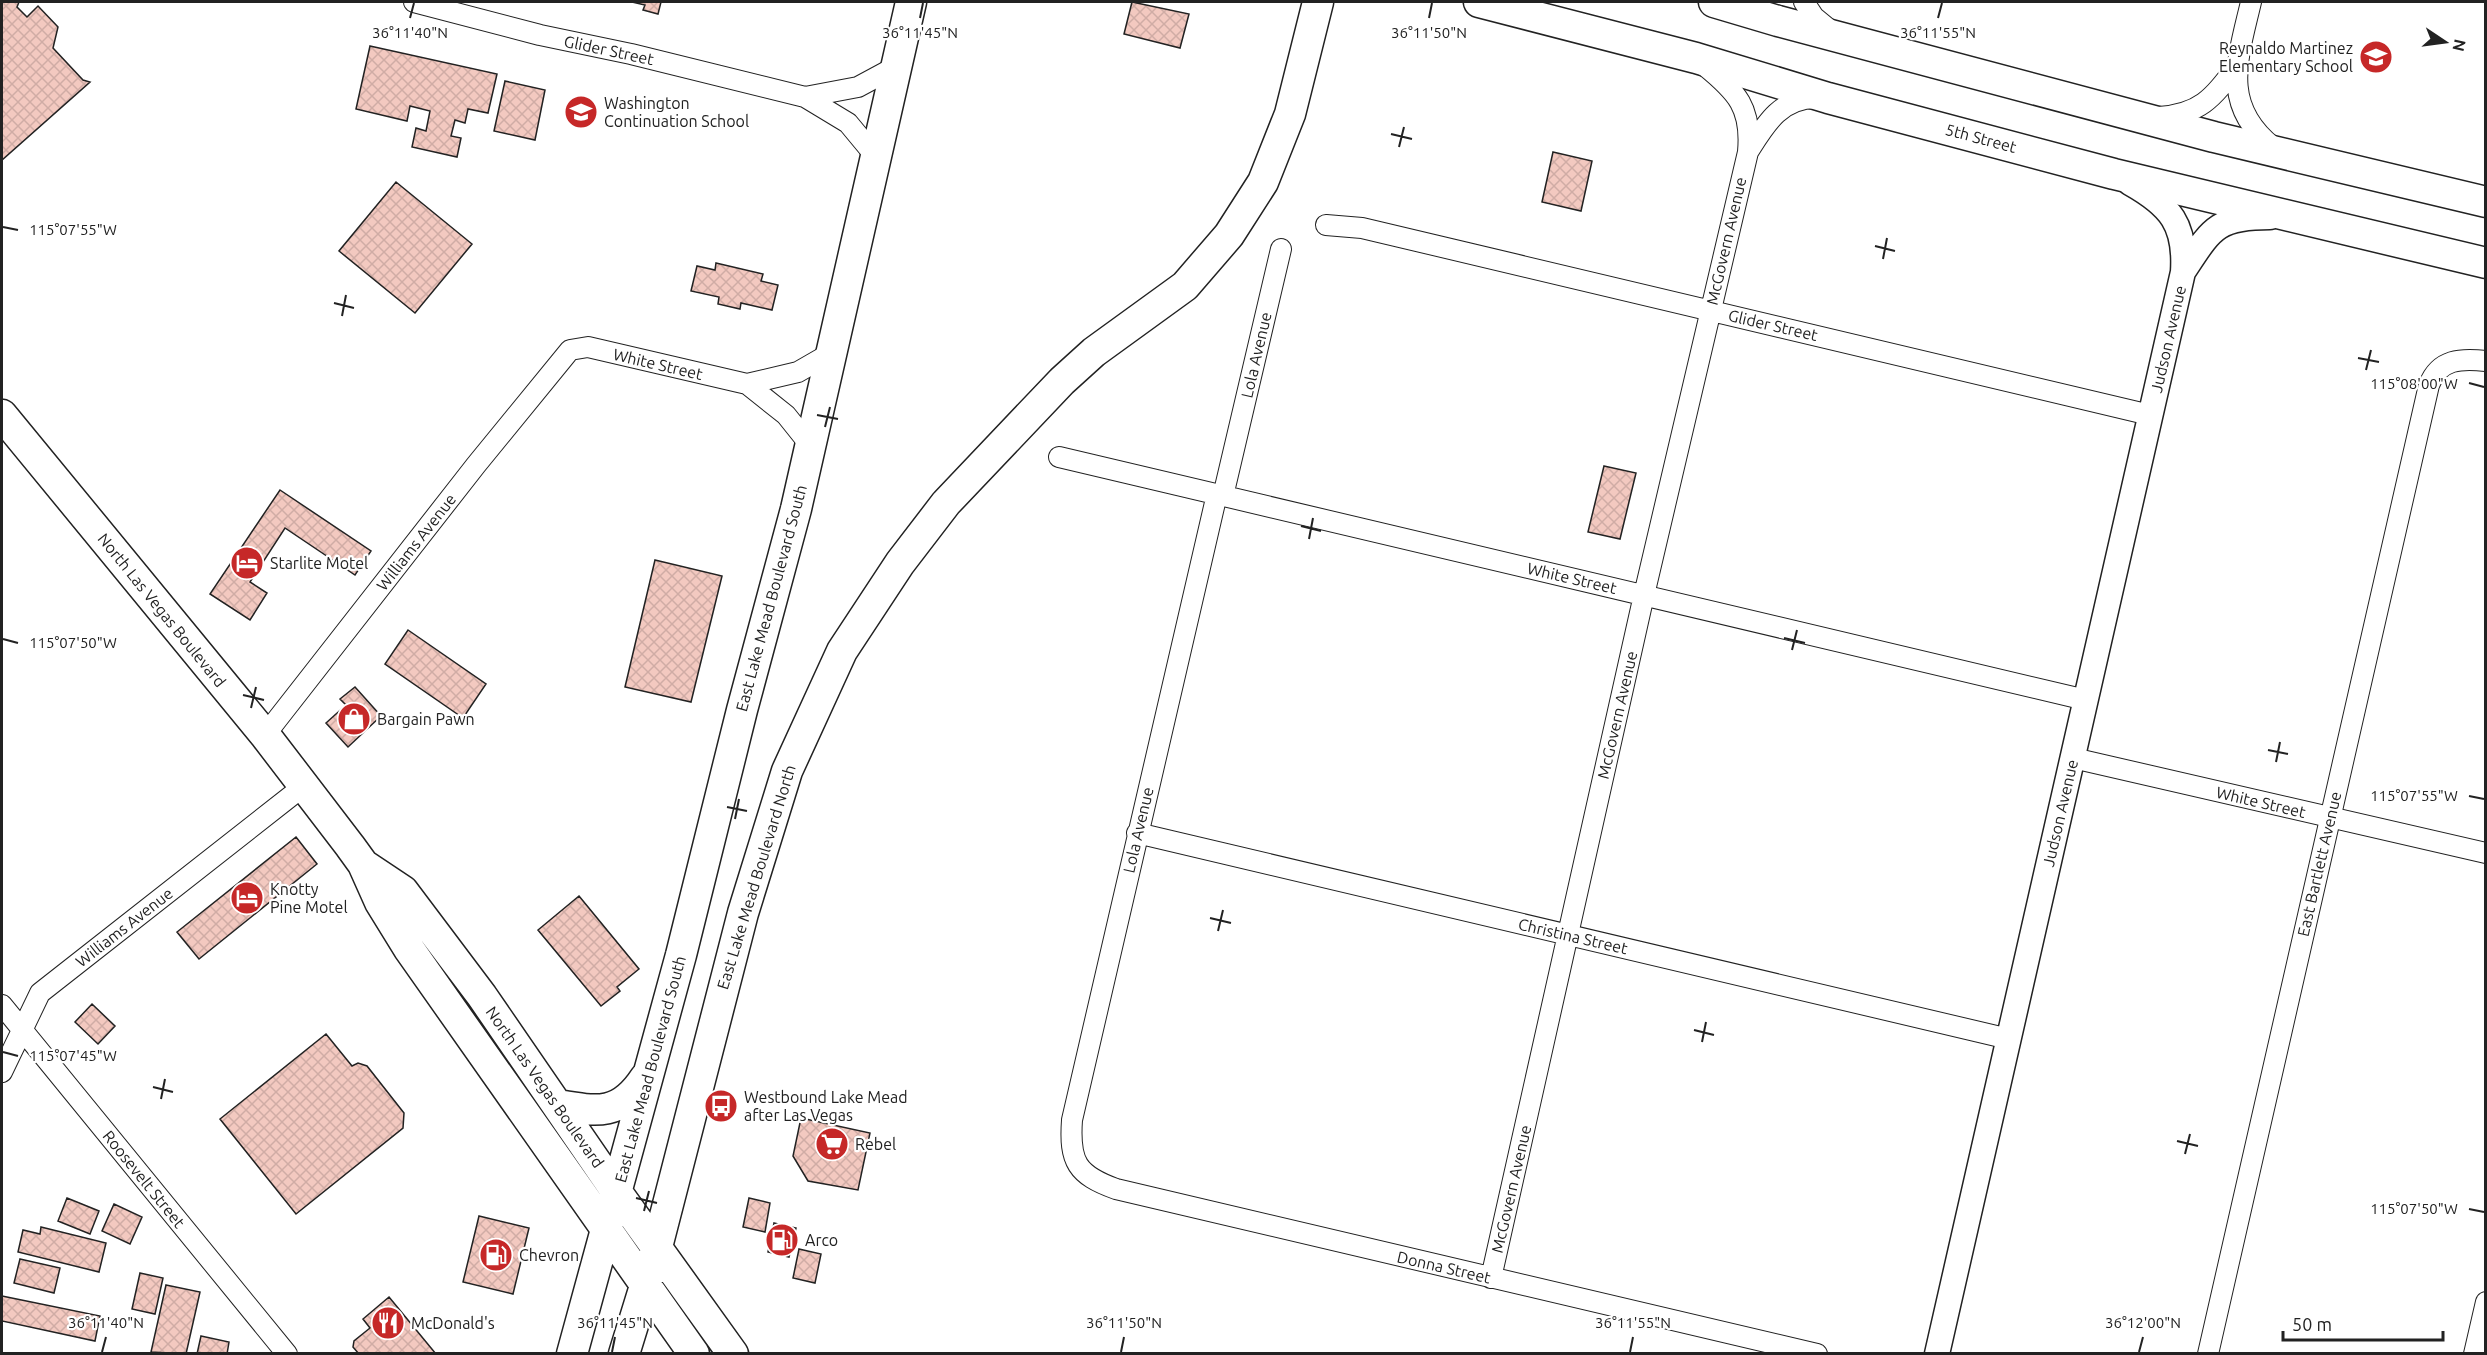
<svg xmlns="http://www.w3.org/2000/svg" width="2487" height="1355" font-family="Ubuntu,sans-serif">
<defs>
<pattern id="building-cross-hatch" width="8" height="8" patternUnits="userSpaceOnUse" patternTransform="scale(1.5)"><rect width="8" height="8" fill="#f3c9c0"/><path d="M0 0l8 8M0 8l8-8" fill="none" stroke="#d0aca5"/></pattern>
</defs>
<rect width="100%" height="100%" fill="#fff"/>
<path fill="url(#building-cross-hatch)" stroke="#222" stroke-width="1.5" d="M 2,2 L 19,2 L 17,7 L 27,17 L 38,6 L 58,27 L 53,48 L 83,80 L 90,82 L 2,160 Z
M 632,2 L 661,2 L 658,14 L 643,10 L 645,5 Z
M 1132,2 L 1189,14 L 1180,48 L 1124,34 Z
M 370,46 L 497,74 L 488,113 L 468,109 L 465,123 L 455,120 L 451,136 L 461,138 L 457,157 L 412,147 L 416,128 L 426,131 L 430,111 L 410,106 L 407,121 L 356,109 Z
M 505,81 L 545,90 L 535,140 L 494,131 Z
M 1553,152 L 1592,161 L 1581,211 L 1542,202 Z
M 396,182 L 472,244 L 415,313 L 339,251 Z
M 716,263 L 763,274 L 761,281 L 778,285 L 772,310 L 741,303 L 740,309 L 718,304 L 719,297 L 691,291 L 697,266 L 715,270 Z
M 1604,466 L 1636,473 L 1620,539 L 1588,532 Z
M 280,490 L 371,551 L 355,575 L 285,528 L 250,582 L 267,593 L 250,620 L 210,594 Z
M 655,560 L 722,576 L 691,702 L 625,687 Z
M 408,630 L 486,684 L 463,718 L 385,664 Z
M 355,687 L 381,716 L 348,747 L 326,723 L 346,705 L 340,699 Z
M 296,837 L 317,864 L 199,959 L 177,932 Z
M 579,896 L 639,969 L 617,987 L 620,991 L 601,1006 L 538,930 Z
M 92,1004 L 115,1026 L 98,1044 L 75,1022 Z
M 326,1034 L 352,1066 L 358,1063 L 367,1066 L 404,1113 L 403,1128 L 296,1214 L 220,1119 Z
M 801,1118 L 870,1133 L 858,1190 L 808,1181 L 793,1156 Z
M 67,1198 L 99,1211 L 90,1234 L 58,1221 Z
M 749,1198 L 770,1203 L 765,1232 L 743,1227 Z
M 114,1204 L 142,1217 L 130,1244 L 102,1231 Z
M 479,1216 L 529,1228 L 513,1294 L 463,1282 Z
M 774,1223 L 796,1228 L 789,1257 L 768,1252 Z
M 41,1227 L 106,1243 L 99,1272 L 18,1252 L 23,1230 L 40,1234 Z
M 799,1249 L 821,1254 L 815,1283 L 793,1278 Z
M 20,1259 L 60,1268 L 54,1293 L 14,1283 Z
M 140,1273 L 163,1278 L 155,1314 L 132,1309 Z
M 166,1285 L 200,1292 L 186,1354 L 151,1352 Z
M 2,1296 L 100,1316 L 95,1341 L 2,1321 Z
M 389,1297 L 436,1354 L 359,1354 L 353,1347 L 354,1341 L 370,1328 L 363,1319 Z
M 201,1336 L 229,1342 L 227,1354 L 197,1354 Z"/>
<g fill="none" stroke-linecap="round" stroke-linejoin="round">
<g stroke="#222" stroke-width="22">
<path id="minor" d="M 414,2 L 540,35 L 631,54 L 805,97 L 848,123 L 877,158
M 1804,2 L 1814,17 L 1831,31
M 2251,2 C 2238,58 2220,105 2273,147
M 805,97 L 858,87 L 897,66
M 2159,117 C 2200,114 2212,99 2236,67
M 1748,152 C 1765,125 1780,98 1816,98
M 1326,225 L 1362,228 L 2150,415
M 747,384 L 798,372 L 831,353
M 1059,457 L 2086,700
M 1217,494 L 1072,1120 C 1069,1162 1077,1175 1116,1189 L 1817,1354
M 1223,496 L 1281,249
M 265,735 L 476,465 L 570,350 L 588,347 L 747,384 L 786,415 L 810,445
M 2073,758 L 2486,853
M 1137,833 L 2009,1039
M 2,1005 L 287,1354
M 2,1072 L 40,993 L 305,785
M 1491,1278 L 1644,595 L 1748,152 C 1752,108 1737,92 1705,66
M 2208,1354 L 2429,385 C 2439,359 2461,358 2486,361
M 2474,1354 L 2486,1302"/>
</g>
<g stroke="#222" stroke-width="27">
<path id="tertiary" d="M 2183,272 C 2211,230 2215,217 2270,217
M 1937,1354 L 2183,272 C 2186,225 2171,206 2130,183"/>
</g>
<g stroke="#222" stroke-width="33">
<path id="primary" d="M 1479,2 L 1696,58 L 1828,98 L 2114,174 L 2486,263
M 1714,2 L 1778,21 L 2214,137 L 2486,202
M 2,415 L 265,735 L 350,846 L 363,864 L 380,902 L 409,949 L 694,1354
M 364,865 L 403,891 L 482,996 L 616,1191 L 733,1354
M 558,1105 C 598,1112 620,1116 645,1078
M 572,1354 L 681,955 L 742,710 L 796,509 L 911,2
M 624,1354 L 657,1247 L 743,913 L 787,771 L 842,651 L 900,563 L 946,503 L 1062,381 L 1094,352 L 1185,286 L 1229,235 L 1263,182 L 1290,114 L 1318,2"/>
</g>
<use href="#minor" stroke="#fff" stroke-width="20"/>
<use href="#tertiary" stroke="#fff" stroke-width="24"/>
<use href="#primary" stroke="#fff" stroke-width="30"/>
</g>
<path fill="none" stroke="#222" stroke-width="2" d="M 410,18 L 414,3M 920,18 L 923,3M 1429,18 L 1432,3M 1938,18 L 1942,3M 1391,134 L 1412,139M 1399,147 L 1404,127M 3,227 L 18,230M 1875,246 L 1895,251M 1883,259 L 1887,238M 334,303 L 354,308M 342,316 L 346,295M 2358,358 L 2379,362M 2366,370 L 2371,350M 2469,383 L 2484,387M 817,415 L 838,419M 825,427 L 830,407M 1301,526 L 1321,531M 1309,539 L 1313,518M 1784,638 L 1805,643M 3,639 L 18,643M 1792,650 L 1797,630M 243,695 L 264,700M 251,708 L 256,687M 2268,750 L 2288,754M 2276,762 L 2280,742M 2469,796 L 2484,799M 727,807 L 747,811M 735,819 L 739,799M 1210,918 L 1231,923M 1218,931 L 1223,910M 1694,1030 L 1714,1035M 1702,1042 L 1706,1022M 3,1052 L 18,1056M 153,1087 L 173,1092M 161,1099 L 165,1079M 2177,1141 L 2198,1146M 2185,1154 L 2190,1134M 636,1198 L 657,1203M 2469,1209 L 2484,1212M 644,1211 L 649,1191M 102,1352 L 106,1337M 612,1352 L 615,1337M 1121,1352 L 1124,1337M 1630,1352 L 1633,1337M 2139,1352 L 2143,1337"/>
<defs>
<g id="school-disc" transform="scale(1.725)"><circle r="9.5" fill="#c62828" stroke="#fff"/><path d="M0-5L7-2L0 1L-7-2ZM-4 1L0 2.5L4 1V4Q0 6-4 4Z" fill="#fff"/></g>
<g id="hotel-disc" transform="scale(1.725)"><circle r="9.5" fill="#c62828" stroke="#fff"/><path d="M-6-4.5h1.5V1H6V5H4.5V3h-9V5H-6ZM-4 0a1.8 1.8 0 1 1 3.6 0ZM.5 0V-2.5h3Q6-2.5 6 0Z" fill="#fff"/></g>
<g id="shop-disc" transform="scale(1.725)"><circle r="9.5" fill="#c62828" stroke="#fff"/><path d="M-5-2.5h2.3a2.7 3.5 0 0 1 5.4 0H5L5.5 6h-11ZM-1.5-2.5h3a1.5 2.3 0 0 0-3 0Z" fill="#fff"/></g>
<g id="bus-disc" transform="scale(1.725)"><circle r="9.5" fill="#c62828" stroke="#fff"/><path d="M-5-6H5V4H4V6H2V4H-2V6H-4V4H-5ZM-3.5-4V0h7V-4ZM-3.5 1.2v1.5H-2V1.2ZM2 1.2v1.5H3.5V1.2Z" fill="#fff"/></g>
<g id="supermarket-disc" transform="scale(1.725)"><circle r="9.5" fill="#c62828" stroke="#fff"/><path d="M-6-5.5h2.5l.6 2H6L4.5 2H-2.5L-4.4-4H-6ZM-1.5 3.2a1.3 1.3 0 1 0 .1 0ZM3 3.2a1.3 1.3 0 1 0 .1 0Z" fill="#fff"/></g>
<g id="fuel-disc" transform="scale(1.725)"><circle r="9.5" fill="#c62828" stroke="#fff"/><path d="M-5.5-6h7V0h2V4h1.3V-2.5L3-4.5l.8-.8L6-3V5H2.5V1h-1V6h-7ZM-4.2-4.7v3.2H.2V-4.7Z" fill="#fff"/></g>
<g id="restaurant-disc" transform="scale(1.725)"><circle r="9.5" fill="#c62828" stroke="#fff"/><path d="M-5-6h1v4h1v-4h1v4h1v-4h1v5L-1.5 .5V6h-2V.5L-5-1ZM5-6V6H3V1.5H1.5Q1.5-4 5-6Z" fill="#fff"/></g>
</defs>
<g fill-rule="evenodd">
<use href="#school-disc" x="2376" y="57"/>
<use href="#school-disc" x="581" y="112"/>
<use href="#hotel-disc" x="247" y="563"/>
<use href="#shop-disc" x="354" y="719"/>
<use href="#hotel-disc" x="247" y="898"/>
<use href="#bus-disc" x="721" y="1106"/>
<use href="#supermarket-disc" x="832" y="1144"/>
<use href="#fuel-disc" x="782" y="1240"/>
<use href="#fuel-disc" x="496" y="1255"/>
<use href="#restaurant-disc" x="388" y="1323"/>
</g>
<g text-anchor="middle" stroke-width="4.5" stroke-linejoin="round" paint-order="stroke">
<g font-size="16" fill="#222" stroke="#fff" text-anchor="start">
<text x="2353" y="54" text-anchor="end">Reynaldo Martinez<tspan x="2353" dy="18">Elementary School</tspan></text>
<text x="604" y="109">Washington<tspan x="604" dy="18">Continuation School</tspan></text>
<text x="270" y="569">Starlite Motel</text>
<text x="377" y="725">Bargain Pawn</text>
<text x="270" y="895">Knotty<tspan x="270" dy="18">Pine Motel</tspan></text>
<text x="744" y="1103">Westbound Lake Mead<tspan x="744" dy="18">after Las Vegas</tspan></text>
<text x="855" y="1150">Rebel</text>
<text x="805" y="1246">Arco</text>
<text x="519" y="1261">Chevron</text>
<text x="411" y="1329">McDonald's</text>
</g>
<g font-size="16" fill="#222" stroke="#fff">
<text transform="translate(609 50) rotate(12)" y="6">Glider Street</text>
<text transform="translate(1981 138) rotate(15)" y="6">5th Street</text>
<text transform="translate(1726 241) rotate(-77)" y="6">McGovern Avenue</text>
<text transform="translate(1773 325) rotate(13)" y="6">Glider Street</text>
<text transform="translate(2168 339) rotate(-77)" y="6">Judson Avenue</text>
<text transform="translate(1256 355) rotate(-77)" y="6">Lola Avenue</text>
<text transform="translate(658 364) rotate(13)" y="6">White Street</text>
<text transform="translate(416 542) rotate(-52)" y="6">Williams Avenue</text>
<text transform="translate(1572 578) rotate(13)" y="6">White Street</text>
<text transform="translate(771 598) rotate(-75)" y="6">East Lake Mead Boulevard South</text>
<text transform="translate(162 610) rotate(51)" y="6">North Las Vegas Boulevard</text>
<text transform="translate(1617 715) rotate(-77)" y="6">McGovern Avenue</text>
<text transform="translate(2261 802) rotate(13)" y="6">White Street</text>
<text transform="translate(2060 813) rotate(-77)" y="6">Judson Avenue</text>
<text transform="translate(1138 830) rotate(-77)" y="6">Lola Avenue</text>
<text transform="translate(2319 864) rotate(-77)" y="6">East Bartlett Avenue</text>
<text transform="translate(756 877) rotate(-73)" y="6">East Lake Mead Boulevard North</text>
<text transform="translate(124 927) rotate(-38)" y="6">Williams Avenue</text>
<text transform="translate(1573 936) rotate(13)" y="6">Christina Street</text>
<text transform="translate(650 1069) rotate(-75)" y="6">East Lake Mead Boulevard South</text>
<text transform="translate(545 1087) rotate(55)" y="6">North Las Vegas Boulevard</text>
<text transform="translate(144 1179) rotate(51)" y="6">Roosevelt Street</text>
<text transform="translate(1511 1189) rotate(-77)" y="6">McGovern Avenue</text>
<text transform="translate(1444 1267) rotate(13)" y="6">Donna Street</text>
</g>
</g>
<g font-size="15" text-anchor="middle" fill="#222" stroke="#fff" stroke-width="4.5" stroke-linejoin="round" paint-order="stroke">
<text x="410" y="38">36°11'40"N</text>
<text x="920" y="38">36°11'45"N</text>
<text x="1429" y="38">36°11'50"N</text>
<text x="1938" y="38">36°11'55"N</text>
<text x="73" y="235">115°07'55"W</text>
<text x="2414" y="389">115°08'00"W</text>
<text x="73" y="648">115°07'50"W</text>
<text x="2414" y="801">115°07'55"W</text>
<text x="73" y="1061">115°07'45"W</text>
<text x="2414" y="1214">115°07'50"W</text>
<text x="106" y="1328">36°11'40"N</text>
<text x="615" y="1328">36°11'45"N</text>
<text x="1124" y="1328">36°11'50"N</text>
<text x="1633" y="1328">36°11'55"N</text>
<text x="2143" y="1328">36°12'00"N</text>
</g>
<rect width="2487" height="1355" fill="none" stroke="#222222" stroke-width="6"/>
<g transform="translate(2445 42) rotate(103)" stroke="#ffffff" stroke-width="4.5" paint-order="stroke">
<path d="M0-4.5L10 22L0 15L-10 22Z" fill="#222222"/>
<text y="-9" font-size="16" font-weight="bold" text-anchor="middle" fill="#222222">N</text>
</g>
<path d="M2283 1331v9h160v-9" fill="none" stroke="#222222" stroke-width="3"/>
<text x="2292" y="1331" font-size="18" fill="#222222" stroke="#ffffff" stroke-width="4.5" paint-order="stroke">50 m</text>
</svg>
